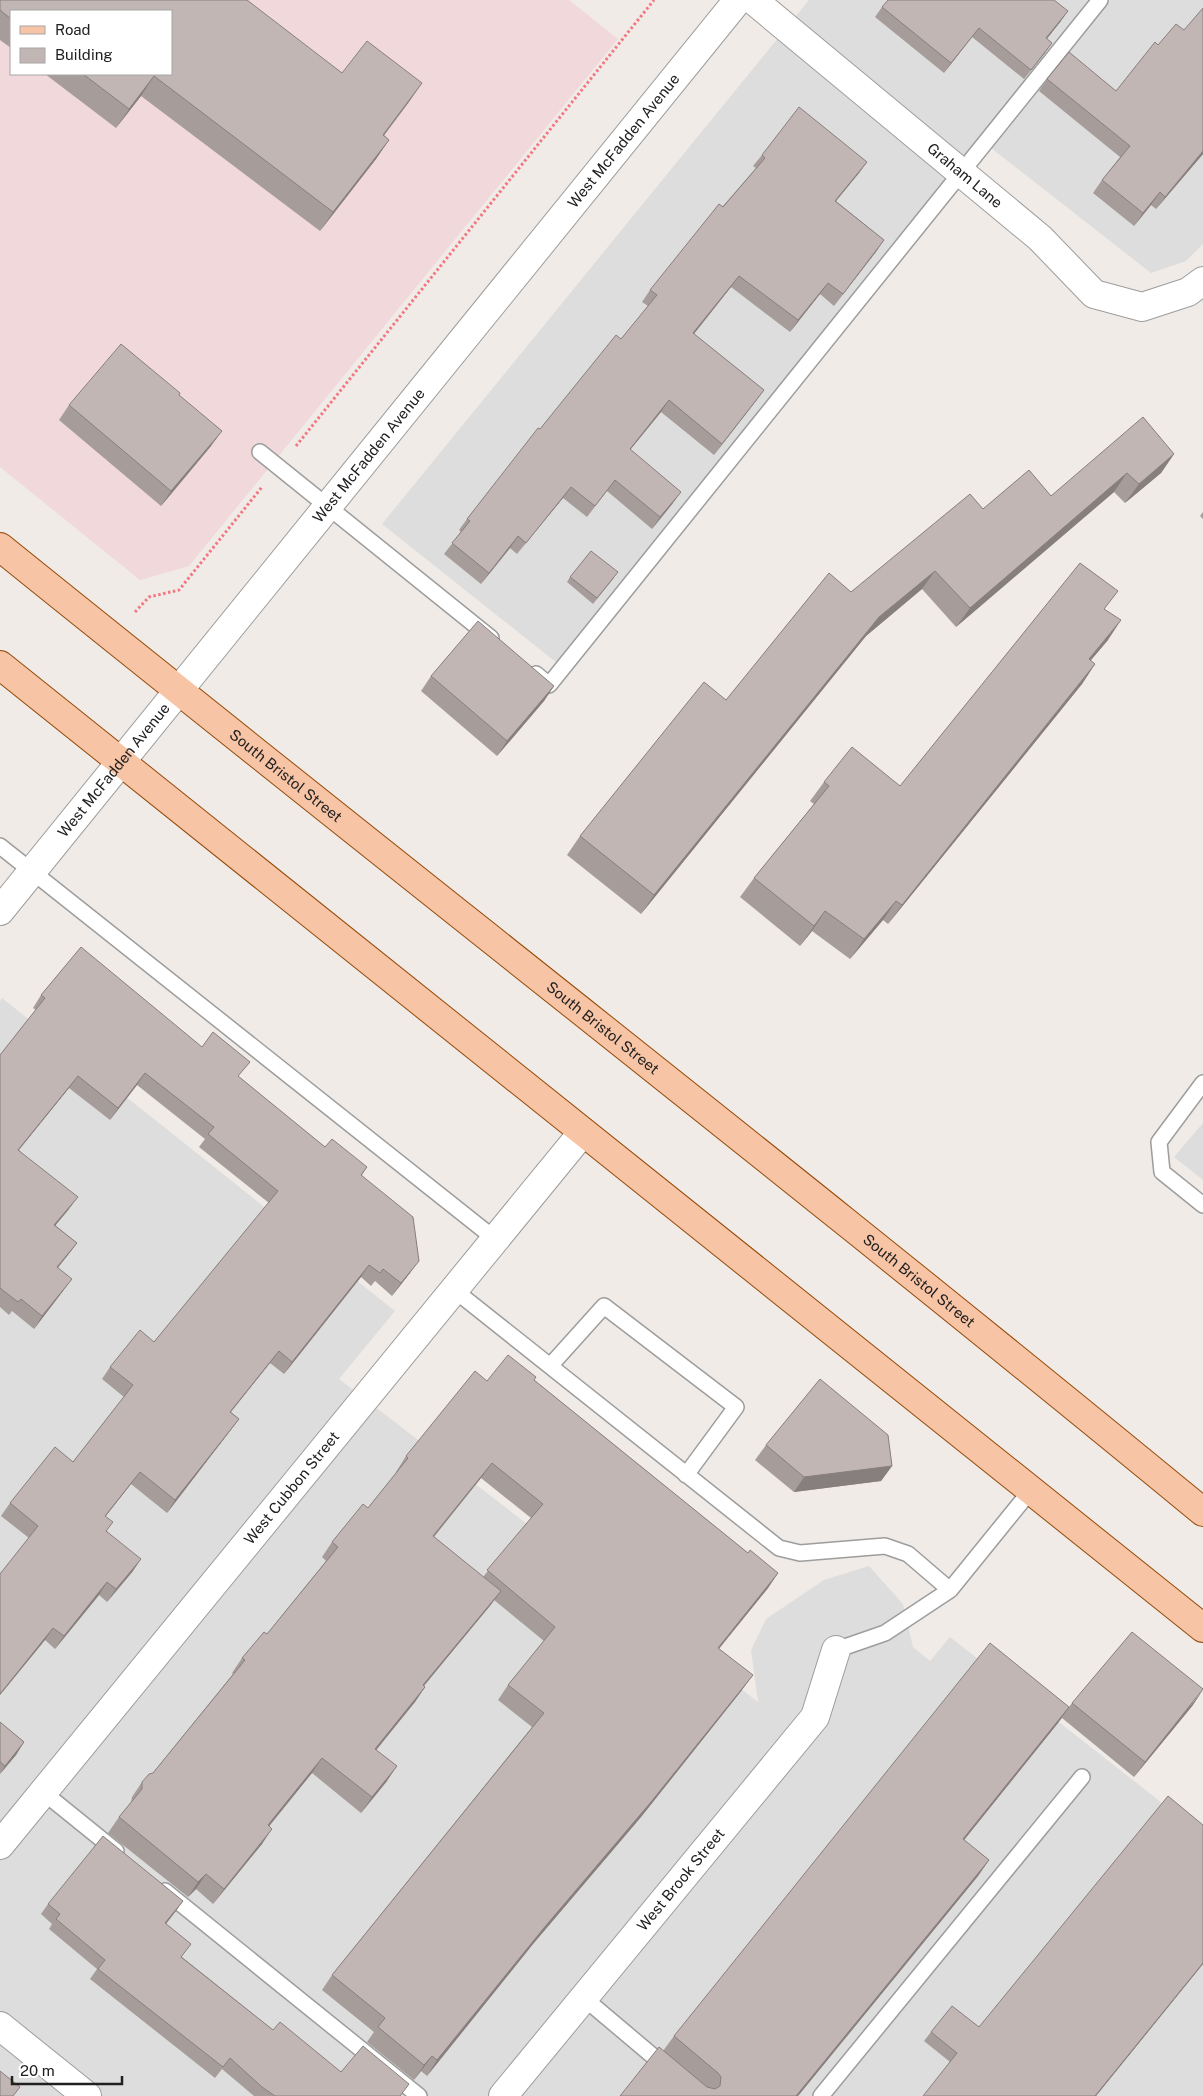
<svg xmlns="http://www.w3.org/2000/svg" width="1203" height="2096" font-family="'Public Sans',sans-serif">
<rect width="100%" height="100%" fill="#f0ebe7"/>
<path fill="#dedddd" d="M 809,0 L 1203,0 L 1203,244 L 1186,261 L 1151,273 L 982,141 L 557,663 L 382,524 Z
M 2,998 L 395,1311 L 339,1379 L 758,1702 L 751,1650 L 766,1619 L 824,1580 L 869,1566 L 903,1604 L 913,1647 L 930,1661 L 950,1637 L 1152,1795 L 1203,1838 L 1203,2096 L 0,2096 L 0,1001 Z
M 1203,1123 L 1203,1180 L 1174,1157 Z"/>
<path fill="#f0d8db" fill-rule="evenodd" d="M 0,0 L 569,0 L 618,39 L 189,566 L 140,580 L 0,467 ZM 11,11 L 171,11 L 171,74 L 11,74 Z"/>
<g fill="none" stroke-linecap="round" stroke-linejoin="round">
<g stroke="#9d9d9d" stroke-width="18">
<path id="service" d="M 260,452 L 491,638
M 536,674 L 549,685 L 1100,0
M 0,846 L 495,1239
M 1203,1083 L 1159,1142 L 1162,1172 L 1203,1205
M 453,1289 L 779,1548 L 800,1553 L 885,1546 L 908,1554 L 950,1590 L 1031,1490
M 550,1366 L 604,1306 L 736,1407 L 686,1475
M 836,1650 L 885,1633 L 950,1590
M 43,1792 L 116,1851
M 165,1891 L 419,2096
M 584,1998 L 667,2068
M 821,2096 L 1082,1777"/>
</g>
<g stroke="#9d9d9d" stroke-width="30">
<g id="minor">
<path id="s1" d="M 753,0 L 1040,238 L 1094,294 L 1142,307 L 1188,292 L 1203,281"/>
<path id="s2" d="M 0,1845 L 583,1132"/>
<path d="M 0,2026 L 87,2096"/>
<path id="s3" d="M 503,2096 L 815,1717 L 836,1650"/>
</g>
</g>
<g stroke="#9d9d9d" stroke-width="30">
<g id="tertiary">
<path id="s4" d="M 0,911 L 738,0"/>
</g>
</g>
<g stroke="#944a08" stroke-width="30">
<g id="primary">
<path id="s5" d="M 0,547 C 400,870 806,1185 1203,1512"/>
<path d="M 0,665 L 1203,1628"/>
</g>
</g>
<path stroke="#f37681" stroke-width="3" stroke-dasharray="2.5 2.5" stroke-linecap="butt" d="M 296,446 L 654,0
M 135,612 L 149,597 L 179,590 L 262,487"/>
<use href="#service" stroke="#fff" stroke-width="15"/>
<use href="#minor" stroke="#fff" stroke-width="28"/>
<use href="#tertiary" stroke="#fff" stroke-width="28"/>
<use href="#primary" stroke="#f7c4a5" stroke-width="28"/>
</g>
<path fill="#a69d9b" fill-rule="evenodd" d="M 0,0 L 342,73 L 422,83 L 384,135 L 389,140 L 376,159 L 320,231 L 141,96 L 116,128 L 45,74 L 171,74 L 11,11 L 11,48 L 0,40 Z
M 882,7 L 1061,21 L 1047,39 L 1052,43 L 1024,79 L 972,37 L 944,73 L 875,17 Z
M 1184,30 L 1203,154 L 1156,209 L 1151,205 L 1134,226 L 1093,193 L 1102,180 L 1120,157 L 1039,91 L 1047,79 L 1116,91 L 1158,45 Z
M 762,155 L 867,162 L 859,173 L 836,201 L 884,240 L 834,306 L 820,294 L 790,332 L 731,287 L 694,334 L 764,390 L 714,455 L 661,412 L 630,450 L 673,503 L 652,529 L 607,491 L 587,517 L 563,498 L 517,554 L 510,548 L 481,584 L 444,554 L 461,532 L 459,530 L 467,519 L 540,429 L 621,339 L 648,306 L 642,302 L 650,290 L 756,168 L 753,166 Z
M 69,405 L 211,446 L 161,506 L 59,420 Z
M 1174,454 L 1161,473 L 1125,503 L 1114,492 L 956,627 L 922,589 L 866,636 L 641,914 L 567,855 L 580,836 L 726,700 L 851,592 L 983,509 L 1051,496 Z
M 1203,512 L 1203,519 L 1200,516 Z
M 570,577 L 614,578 L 593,604 L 567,582 Z
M 1104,610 L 1108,640 L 1090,661 L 1095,664 L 1082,684 L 888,924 L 883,920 L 850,959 L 812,931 L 800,946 L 740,897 L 754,878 L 814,804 L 810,801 L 824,782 L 900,786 Z
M 431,676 L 554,686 L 544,701 L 497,756 L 421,691 Z
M 41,995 L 239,1077 L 325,1147 L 367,1167 L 362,1175 L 410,1273 L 392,1296 L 375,1281 L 371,1286 L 361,1277 L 284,1374 L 270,1363 L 231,1412 L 239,1419 L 230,1431 L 167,1513 L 131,1484 L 106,1516 L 107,1531 L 133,1571 L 107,1602 L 99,1595 L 55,1649 L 45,1640 L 0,1695 L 0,1574 L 29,1538 L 1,1516 L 10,1503 L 73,1462 L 124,1397 L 102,1379 L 110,1367 L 154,1342 L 269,1203 L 199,1147 L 205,1139 L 137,1085 L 110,1120 L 69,1088 L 19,1150 L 69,1209 L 55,1225 L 77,1243 L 58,1268 L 63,1291 L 34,1329 L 12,1311 L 9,1315 L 0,1307 L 0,1055 L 36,1010 L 33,1008 Z
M 534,1380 L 748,1553 L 778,1573 L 768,1588 L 719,1649 L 742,1690 L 641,1817 L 533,1944 L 427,2076 L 421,2071 L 414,2080 L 367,2042 L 374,2032 L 322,1990 L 332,1975 L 532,1727 L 498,1700 L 508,1685 L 544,1641 L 494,1600 L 424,1686 L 425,1687 L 415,1702 L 376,1749 L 387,1781 L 361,1813 L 312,1773 L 269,1826 L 262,1844 L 213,1904 L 196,1889 L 188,1897 L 108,1833 L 119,1817 L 131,1802 L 132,1797 L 142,1782 L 153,1773 L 233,1674 L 232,1673 L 242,1658 L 267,1634 L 326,1561 L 322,1557 L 332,1542 L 368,1508 L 397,1472 L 396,1472 L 406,1456 L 487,1381 ZM 481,1478 L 531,1518 L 483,1577 L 434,1537 Z
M 766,1445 L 892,1466 L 881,1481 L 794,1492 L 755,1460 Z
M 1072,1703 L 1193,1705 L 1134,1777 L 1062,1718 L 964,1840 L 989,1860 L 978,1876 L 798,2096 L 620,2096 L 663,2051 L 674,2036 L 1069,1707 Z
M 0,1722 L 24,1742 L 16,1755 L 0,1774 Z
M 1203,1825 L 1203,1964 L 1096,2096 L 950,2062 L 924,2041 L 931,2032 L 979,2027 Z
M 183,1901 L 166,1924 L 182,1957 L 273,2030 L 341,2072 L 401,2096 L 254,2096 L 222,2069 L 215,2078 L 90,1979 L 97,1969 L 49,1929 L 52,1924 L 41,1914 L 48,1904 Z"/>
<path fill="#877f7e" d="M 1068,11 L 1061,21 L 1039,48 L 1046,38 Z
M 979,28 L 944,73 L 951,63 Z
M 1052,43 L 1045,53 L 1024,79 Z
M 154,76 L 141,96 L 116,128 L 129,109 Z
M 422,83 L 409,102 L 370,154 L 383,135 Z
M 389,140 L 376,159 L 320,231 L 333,212 Z
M 1203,151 L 1203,154 L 1156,209 L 1165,197 Z
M 867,162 L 859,173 L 827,212 L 835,201 Z
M 1160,192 L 1151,205 L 1134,226 L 1143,213 Z
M 884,240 L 876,252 L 834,306 L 843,294 Z
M 739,276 L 731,287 L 685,345 L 693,333 Z
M 828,283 L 820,294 L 790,332 L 798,320 Z
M 764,390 L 756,401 L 714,455 L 722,444 Z
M 669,400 L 661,412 L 621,461 L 630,449 Z
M 222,431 L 211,446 L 161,506 L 171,491 Z
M 1174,454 L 1161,473 L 1125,503 L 1139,484 Z
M 1127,473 L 1114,492 L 956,627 L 970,608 Z
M 571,487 L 563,498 L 517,554 L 526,543 Z
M 681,492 L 673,503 L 652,529 L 660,517 Z
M 518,536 L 510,548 L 481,584 L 489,573 Z
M 935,571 L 922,589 L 866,636 L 641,914 L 654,895 L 879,617 Z
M 1121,620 L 1108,640 L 1075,679 L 1089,659 Z
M 1095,664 L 1082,684 L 888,924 L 902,905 Z
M 554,686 L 544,701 L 497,756 L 507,741 Z
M 896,901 L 883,920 L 850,959 L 864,939 Z
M 825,911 L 812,931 L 800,946 L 814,926 Z
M 145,1073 L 137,1085 L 110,1120 L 118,1108 Z
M 78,1076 L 69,1088 L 9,1162 L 18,1150 Z
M 78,1197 L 69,1209 L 46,1237 L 54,1225 Z
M 77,1243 L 68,1255 L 48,1279 L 57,1267 Z
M 419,1261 L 410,1273 L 392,1296 L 401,1283 Z
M 369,1265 L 361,1277 L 284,1374 L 292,1362 Z
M 72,1279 L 63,1291 L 34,1329 L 42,1316 Z
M 279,1351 L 270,1363 L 221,1424 L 230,1412 Z
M 239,1419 L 230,1431 L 167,1513 L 175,1500 Z
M 492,1463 L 481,1478 L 422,1551 L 433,1536 Z
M 892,1466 L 881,1481 L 794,1492 L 804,1477 Z
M 140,1472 L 131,1484 L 96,1528 L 105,1516 Z
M 141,1559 L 133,1571 L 107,1602 L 116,1589 Z
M 778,1573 L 768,1588 L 707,1663 L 718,1648 Z
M 107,1582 L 99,1595 L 55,1649 L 64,1636 Z
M 501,1591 L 490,1606 L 412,1700 L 423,1685 Z
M 53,1628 L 45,1640 L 0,1695 L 0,1694 Z
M 753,1675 L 742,1690 L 641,1817 L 533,1944 L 427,2076 L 437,2060 L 543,1929 Z
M 425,1687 L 415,1702 L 365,1764 L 375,1749 Z
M 1203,1690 L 1193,1705 L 1134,1777 L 1145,1762 Z
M 1069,1707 L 1058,1723 L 952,1855 L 963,1839 Z
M 24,1742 L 16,1755 L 0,1774 L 5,1766 Z
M 322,1758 L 312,1773 L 258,1840 L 268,1825 Z
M 397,1766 L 387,1781 L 361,1813 L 372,1797 Z
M 272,1829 L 262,1844 L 213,1904 L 224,1889 Z
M 989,1860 L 978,1876 L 798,2096 L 796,2096 Z
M 206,1874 L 196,1889 L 188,1897 L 198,1882 Z
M 183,1901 L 176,1911 L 158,1934 L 165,1923 Z
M 1203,1963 L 1203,1964 L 1096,2096 L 1095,2096 Z
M 432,2056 L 421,2071 L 414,2080 L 424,2065 Z"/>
<path fill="#c1b6b4" stroke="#877f7e" d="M 0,0 L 247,0 L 342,73 L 367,41 L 422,83 L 383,135 L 389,140 L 333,212 L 154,76 L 129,109 L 83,74 L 171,74 L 171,11 L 11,11 L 11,19 L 0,10 Z
M 888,0 L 1054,0 L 1068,11 L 1046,38 L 1052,43 L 1031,70 L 979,28 L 951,63 L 882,7 Z
M 1203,8 L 1203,151 L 1165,197 L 1160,192 L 1143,213 L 1102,180 L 1130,146 L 1047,79 L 1069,52 L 1116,91 L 1155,42 L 1158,45 L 1176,24 L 1184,30 Z
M 799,107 L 867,162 L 835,201 L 884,240 L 843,294 L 828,283 L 798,320 L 739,276 L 693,333 L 764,390 L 722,444 L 669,400 L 630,449 L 681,492 L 660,517 L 615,480 L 595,506 L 571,487 L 526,543 L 518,536 L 489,573 L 452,543 L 470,521 L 467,519 L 538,428 L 540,429 L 616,335 L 621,339 L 657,295 L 650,290 L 719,204 L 723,207 L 765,158 L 762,155 Z
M 121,344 L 180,393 L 179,395 L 222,431 L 171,491 L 69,405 Z
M 1143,417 L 1174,454 L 1139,484 L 1127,473 L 970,608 L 935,571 L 879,617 L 654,895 L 580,836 L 704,682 L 726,700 L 829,573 L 851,592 L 970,494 L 983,509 L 1029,470 L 1051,496 Z
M 591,551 L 618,572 L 597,598 L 570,577 Z
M 1080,563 L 1118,591 L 1104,609 L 1121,620 L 1089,659 L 1095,664 L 902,905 L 896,901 L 864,939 L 825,911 L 814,926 L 754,878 L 829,786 L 824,782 L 852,747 L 900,786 Z
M 478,621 L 554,686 L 507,741 L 431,676 Z
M 81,947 L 202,1047 L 213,1032 L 250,1062 L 238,1076 L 325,1147 L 332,1139 L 367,1167 L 361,1175 L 413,1217 L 419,1261 L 401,1283 L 383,1269 L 380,1273 L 369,1265 L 292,1362 L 279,1351 L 230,1412 L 239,1419 L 175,1500 L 140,1472 L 105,1516 L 113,1522 L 106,1531 L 141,1559 L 116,1589 L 107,1582 L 64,1636 L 53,1628 L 0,1694 L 0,1574 L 38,1526 L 10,1503 L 55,1447 L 73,1462 L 133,1385 L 110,1367 L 140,1330 L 154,1342 L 278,1191 L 208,1134 L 214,1127 L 145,1073 L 118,1108 L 78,1076 L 18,1150 L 78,1197 L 54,1225 L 77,1243 L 57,1267 L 72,1279 L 42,1316 L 21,1299 L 18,1302 L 0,1288 L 0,1055 L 45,998 L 41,995 Z
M 508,1355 L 536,1377 L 534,1380 L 748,1553 L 750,1550 L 778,1573 L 718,1648 L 753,1675 L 651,1802 L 543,1929 L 437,2060 L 432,2056 L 424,2065 L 378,2027 L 385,2018 L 332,1975 L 544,1713 L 508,1685 L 555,1627 L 487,1570 L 543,1504 L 492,1463 L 433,1536 L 501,1591 L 423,1685 L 425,1687 L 375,1749 L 397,1766 L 372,1797 L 322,1758 L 268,1825 L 272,1829 L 224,1889 L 206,1874 L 198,1882 L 119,1817 L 142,1789 L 142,1782 L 149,1774 L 153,1773 L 245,1660 L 242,1658 L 264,1632 L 267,1634 L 338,1547 L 332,1542 L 363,1504 L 368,1508 L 408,1458 L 406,1456 L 475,1371 L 487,1381 Z
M 820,1379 L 888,1435 L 892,1466 L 804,1477 L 766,1445 Z
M 1132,1632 L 1203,1689 L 1145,1762 L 1072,1703 Z
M 990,1643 L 1069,1707 L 963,1839 L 989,1860 L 796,2096 L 620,2096 L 659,2047 L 707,2087 L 715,2089 L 720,2086 L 721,2077 L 718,2073 L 674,2036 Z
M 0,1722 L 24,1742 L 5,1766 L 0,1762 Z
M 1168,1796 L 1203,1825 L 1203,1963 L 1095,2096 L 923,2096 L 957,2053 L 931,2032 L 952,2006 L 979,2027 Z
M 103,1836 L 183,1901 L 165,1923 L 191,1944 L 181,1957 L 273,2030 L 280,2022 L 341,2072 L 363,2046 L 409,2084 L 400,2096 L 275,2096 L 262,2087 L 230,2058 L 223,2067 L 98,1969 L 105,1960 L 56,1919 L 60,1914 L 48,1904 Z
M 0,2071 L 20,2087 L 13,2096 L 0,2096 Z"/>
<g text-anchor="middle" stroke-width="5" stroke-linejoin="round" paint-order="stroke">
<g font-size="15" fill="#202020" stroke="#fff">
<text dy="5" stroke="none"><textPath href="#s4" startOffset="991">West McFadden Avenue</textPath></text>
<text dy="5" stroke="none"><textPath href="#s1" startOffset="275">Graham Lane</textPath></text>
<text dy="5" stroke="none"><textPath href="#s4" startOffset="586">West McFadden Avenue</textPath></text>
<text dy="5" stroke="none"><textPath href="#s4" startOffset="181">West McFadden Avenue</textPath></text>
<text dy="5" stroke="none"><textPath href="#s5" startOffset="366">South Bristol Street</textPath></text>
<text dy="5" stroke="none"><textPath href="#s5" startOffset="771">South Bristol Street</textPath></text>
<text dy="5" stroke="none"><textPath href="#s5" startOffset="1176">South Bristol Street</textPath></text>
<text dy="5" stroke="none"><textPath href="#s2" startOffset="461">West Cubbon Street</textPath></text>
<text dy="5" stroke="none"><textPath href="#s3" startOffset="280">West Brook Street</textPath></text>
</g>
</g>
<rect x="10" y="10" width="162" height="65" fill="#ffffff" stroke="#a6a6a6"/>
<rect x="20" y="26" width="25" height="8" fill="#f7c4a5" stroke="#a6a6a6"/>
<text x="55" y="35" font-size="15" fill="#202020">Road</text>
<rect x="20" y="48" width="25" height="15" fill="#c1b6b4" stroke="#a6a6a6"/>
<text x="55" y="60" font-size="15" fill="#202020">Building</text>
<path d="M12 2076v8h110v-8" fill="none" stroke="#202020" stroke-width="2.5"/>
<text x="20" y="2076" font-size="15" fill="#202020" stroke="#ffffff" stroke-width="4" paint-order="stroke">20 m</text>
</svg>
